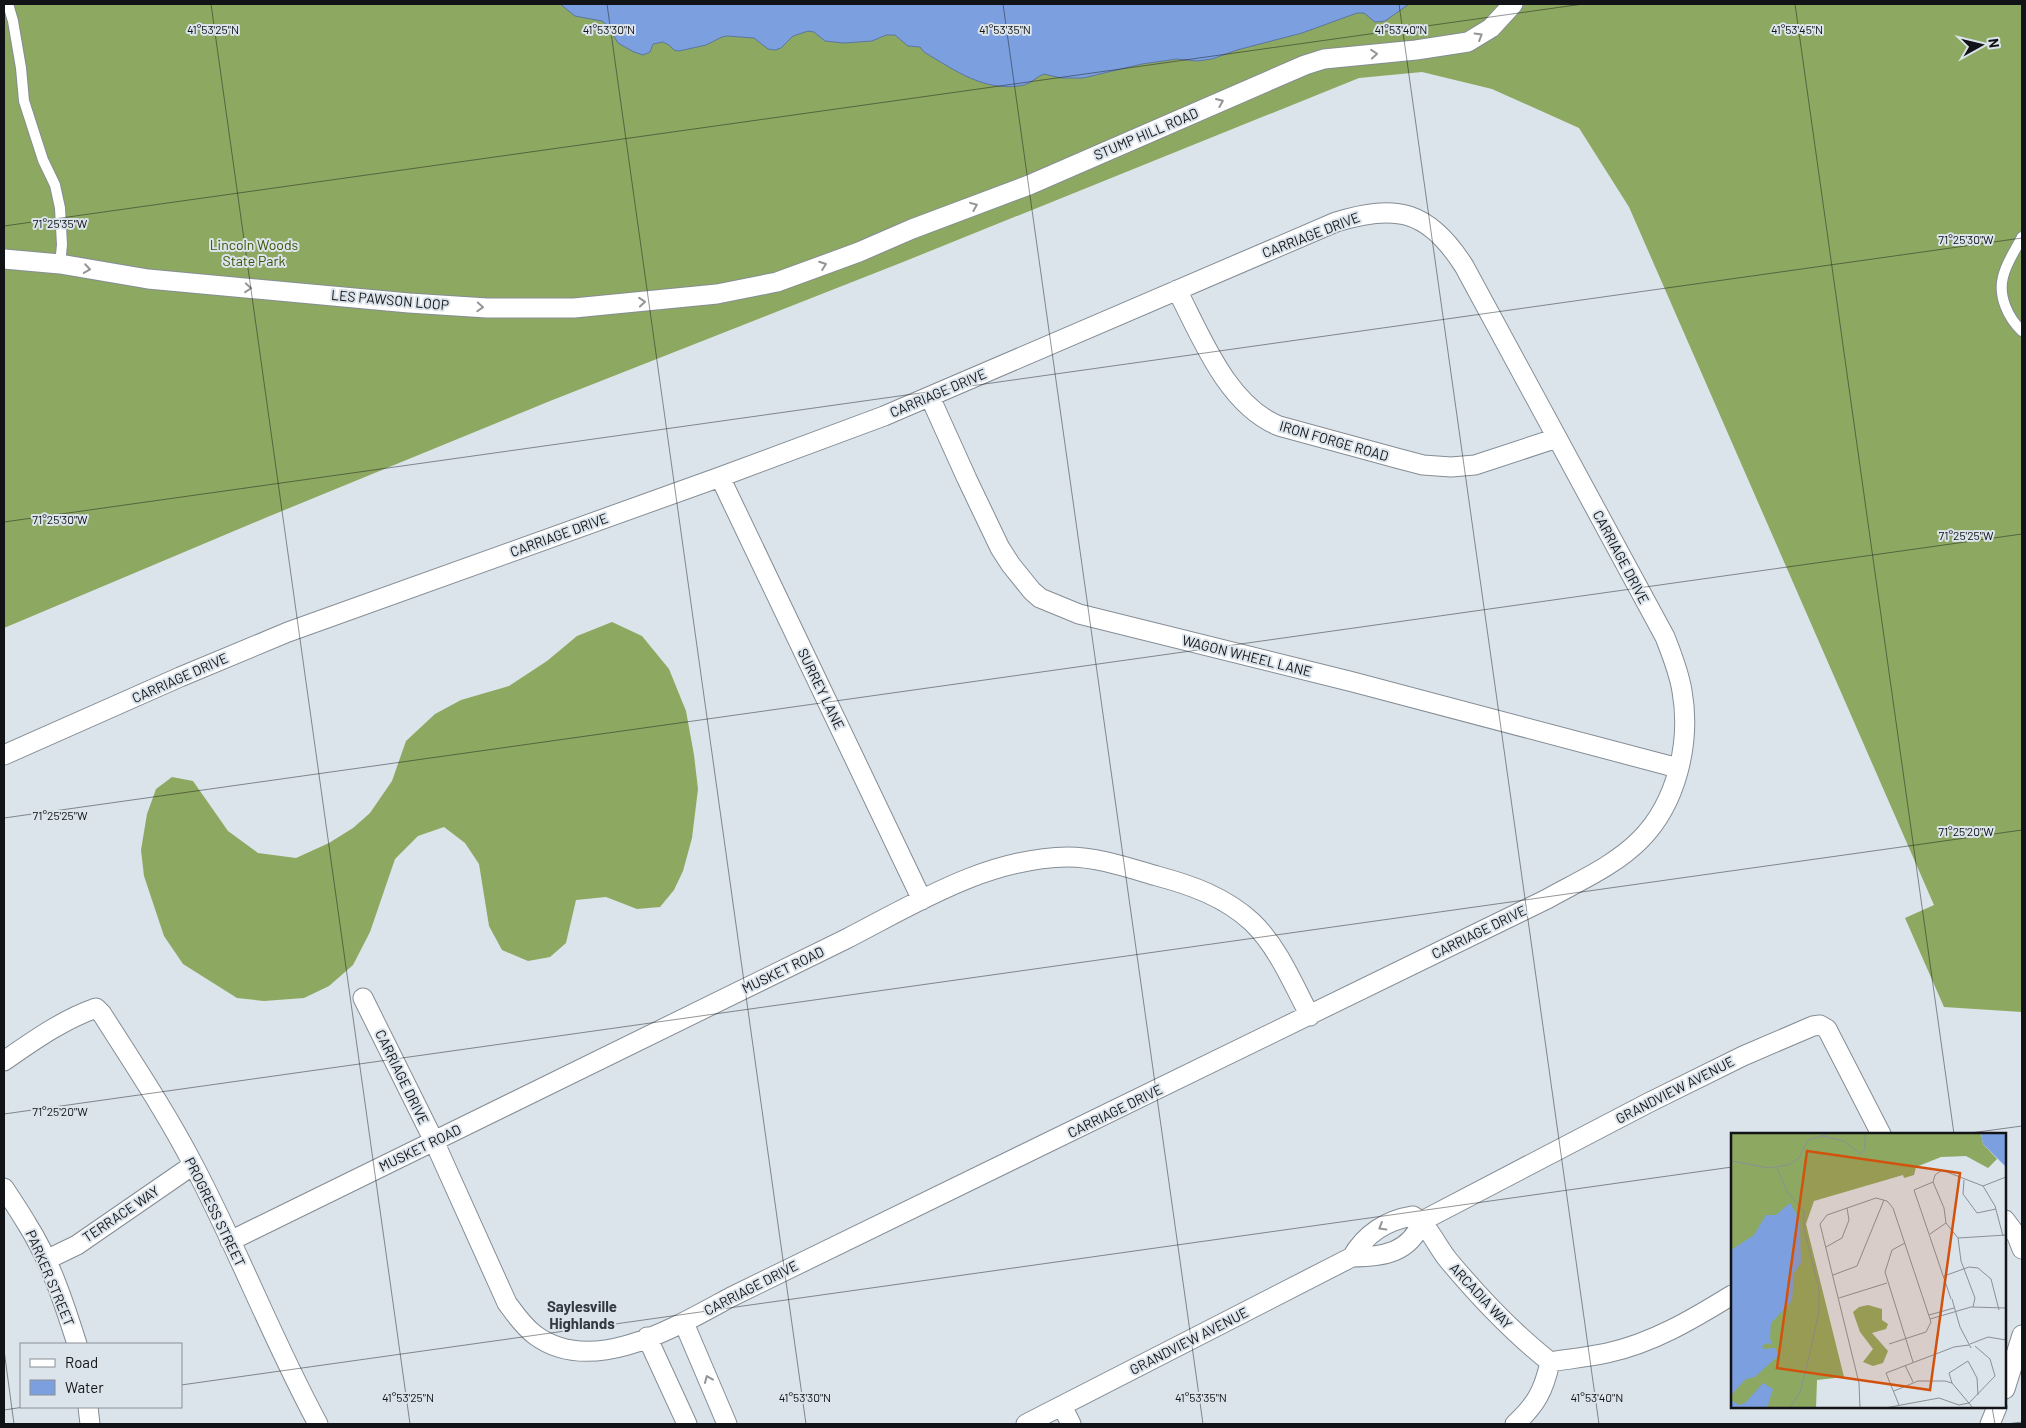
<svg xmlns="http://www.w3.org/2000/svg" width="2026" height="1428" font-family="Barlow,sans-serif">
<rect width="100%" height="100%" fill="#dbe3eb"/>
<path fill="#8da861" d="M 4,4 L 2022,4 L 2022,1012 L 1944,1007 L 1905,918 L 1934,905 L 1629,207 L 1579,128 L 1492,89 L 1422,72 L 1359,78 L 903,262 L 550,401 L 265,518 L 4,628 Z
M 612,622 L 642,636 L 669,669 L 686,711 L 694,755 L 698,789 L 692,838 L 683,871 L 674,890 L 660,907 L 637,909 L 606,897 L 576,900 L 566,943 L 550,957 L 528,961 L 502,950 L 489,926 L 479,864 L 465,843 L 444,827 L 418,836 L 395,859 L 370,932 L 353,965 L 329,986 L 304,998 L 264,1001 L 237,998 L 183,964 L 164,936 L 144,876 L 141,850 L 147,814 L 156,789 L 172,777 L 193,781 L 228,831 L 258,853 L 296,858 L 329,843 L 353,828 L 370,813 L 392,781 L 406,741 L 435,714 L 461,700 L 509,686 L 547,661 L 577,636 Z"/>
<path fill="#7ca0df" stroke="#5c76a3" d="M 560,4 L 1409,4 L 1385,21 L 1375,22 L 1364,13 L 1357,13 L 1302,33 L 1237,50 L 1212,59 L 1197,61 L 1177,59 L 1142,64 L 1083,78 L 1061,78 L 1044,74 C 1037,76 1032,83 1024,85 C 986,93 956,71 924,52 L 920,47 L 908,46 L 895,35 L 886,35 L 872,41 L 844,43 L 825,41 L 814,32 L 808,31 L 793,36 L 781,48 L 775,50 L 768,49 L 754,38 L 727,36 L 722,37 L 706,45 L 679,51 L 674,50 L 669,45 L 663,42 L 653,44 L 650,52 L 643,55 L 634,52 L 618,43 L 608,26 L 602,21 L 575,16 Z"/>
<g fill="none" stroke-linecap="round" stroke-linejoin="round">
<g stroke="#858d95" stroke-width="12">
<path id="lane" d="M 8,4 L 13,21 L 21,68 L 24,101 L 43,160 L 55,185 L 60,208 L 62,245 L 60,264
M 2022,237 C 2016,249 2006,263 2003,277 C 1998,296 2008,318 2022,331"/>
</g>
<g stroke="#858d95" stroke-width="21">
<path id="street" d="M 4,259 L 60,264 L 148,279 L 409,303 L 487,308 L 574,308 L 717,294 L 777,282 L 859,252 L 912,229 L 1029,185 L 1305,65 L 1324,59 L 1416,50 L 1468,42 L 1491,28 L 1513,4
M 1177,290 C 1201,336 1227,405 1279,426 L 1400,459 L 1423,465 L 1451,467 L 1475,465 L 1557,438
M 930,397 L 967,479 L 1000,548 L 1011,565 L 1032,591 L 1040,598 L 1079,614 L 1353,682 L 1678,768
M 720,477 L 922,900
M 4,755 L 180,677 L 288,632 L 720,477 L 884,416 L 1336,222 C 1397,203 1429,211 1464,266 L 1665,637 C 1672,655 1679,672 1682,691 C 1691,742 1677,803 1640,840 C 1614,866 1579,881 1547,899 L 731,1297 C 677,1326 593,1378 535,1335 C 523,1326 515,1314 507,1303 L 434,1141 L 363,998
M 4,1061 C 33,1041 62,1020 96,1008 L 102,1014 C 133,1063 166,1112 193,1164 C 238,1249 272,1339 318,1424
M 4,1188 C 12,1200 20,1212 27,1224 C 50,1260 64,1303 77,1344
M 2005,1220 L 2017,1236 L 2022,1249
M 230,1241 L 846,939 C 916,903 987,858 1068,857 C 1098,857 1129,868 1157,876 C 1191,885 1225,897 1252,922 C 1278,947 1293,984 1310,1016
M 1352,1257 C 1365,1234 1387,1220 1413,1216 C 1429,1225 1437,1247 1449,1261 C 1480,1298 1512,1332 1550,1362
M 46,1260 L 77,1245 L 193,1165
M 684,1323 L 727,1424
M 647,1337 L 687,1424
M 1550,1362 C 1569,1359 1588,1357 1607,1353 C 1653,1343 1693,1319 1732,1295
M 2005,1389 L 2022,1335
M 1062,1406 L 1071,1424
M 88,1407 L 90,1424
M 1026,1424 L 1352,1257 C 1383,1257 1410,1253 1422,1221 L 1648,1103 L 1743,1056 L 1813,1026 L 1820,1025 L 1827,1029 L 1881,1134
M 1515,1424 C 1536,1405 1544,1390 1550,1362
M 1990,1424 L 1997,1407"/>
</g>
<use href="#lane" stroke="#fff" stroke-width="10"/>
<use href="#street" stroke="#fff" stroke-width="19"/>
</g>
<defs><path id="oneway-chevron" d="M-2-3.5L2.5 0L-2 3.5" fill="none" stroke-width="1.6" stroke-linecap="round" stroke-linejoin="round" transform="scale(1.25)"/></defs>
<g stroke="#949596">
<use href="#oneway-chevron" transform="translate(1479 36) rotate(-31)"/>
<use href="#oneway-chevron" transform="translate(1374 54) rotate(-5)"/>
<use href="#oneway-chevron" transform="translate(1220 102) rotate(-23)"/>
<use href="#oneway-chevron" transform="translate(974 206) rotate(-22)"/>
<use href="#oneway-chevron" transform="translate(823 265) rotate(-20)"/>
<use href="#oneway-chevron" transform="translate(87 269) rotate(9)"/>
<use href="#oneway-chevron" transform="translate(248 288) rotate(5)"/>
<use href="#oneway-chevron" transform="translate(642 302) rotate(-5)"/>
<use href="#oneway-chevron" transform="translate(480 307) rotate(3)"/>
<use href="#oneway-chevron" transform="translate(1382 1227) rotate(149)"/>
<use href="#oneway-chevron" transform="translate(708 1379) rotate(-113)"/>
</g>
<path fill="none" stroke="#111316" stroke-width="1" stroke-opacity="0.45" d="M 211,4 L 410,1424M 607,4 L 806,1424M 1003,4 L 1203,1424M 1399,4 L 1599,1424M 1795,4 L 1954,1134M 4,226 L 1583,4M 4,522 L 2022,238M 4,818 L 2022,534M 4,1114 L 2022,830M 1963,1134 L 2022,1126M 4,1350 L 14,1424M 181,1385 L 1732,1167M 1992,1407 L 1995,1424M 4,1410 L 24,1407M 2006,1424 L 2022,1422"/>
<g text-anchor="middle" stroke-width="4" stroke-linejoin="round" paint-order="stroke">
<g font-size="14" fill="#111316" stroke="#dbe3eb">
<text transform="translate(1146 134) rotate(-23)" y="5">STUMP HILL ROAD</text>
<text transform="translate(1311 235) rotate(-21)" y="5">CARRIAGE DRIVE</text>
<text transform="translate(390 300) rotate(5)" y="5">LES PAWSON LOOP</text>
<text transform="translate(938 393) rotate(-23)" y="5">CARRIAGE DRIVE</text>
<text transform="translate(1334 441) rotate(16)" y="5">IRON FORGE ROAD</text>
<text transform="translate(559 535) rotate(-20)" y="5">CARRIAGE DRIVE</text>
<text transform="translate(1621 557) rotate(62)" y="5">CARRIAGE DRIVE</text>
<text transform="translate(1247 656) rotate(14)" y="5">WAGON WHEEL LANE</text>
<text transform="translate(180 678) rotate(-24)" y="5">CARRIAGE DRIVE</text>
<text transform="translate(821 689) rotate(64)" y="5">SURREY LANE</text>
<text transform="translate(1479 932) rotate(-26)" y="5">CARRIAGE DRIVE</text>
<text transform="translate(783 970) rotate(-26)" y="5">MUSKET ROAD</text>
<text transform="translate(402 1077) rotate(64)" y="5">CARRIAGE DRIVE</text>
<text transform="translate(1675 1090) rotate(-27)" y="5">GRANDVIEW AVENUE</text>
<text transform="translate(1115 1111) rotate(-26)" y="5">CARRIAGE DRIVE</text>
<text transform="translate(420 1148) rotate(-26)" y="5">MUSKET ROAD</text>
<text transform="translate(215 1212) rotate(64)" y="5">PROGRESS STREET</text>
<text transform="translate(121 1214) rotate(-34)" y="5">TERRACE WAY</text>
<text transform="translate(50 1278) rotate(67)" y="5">PARKER STREET</text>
<text transform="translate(751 1288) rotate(-27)" y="5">CARRIAGE DRIVE</text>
<text transform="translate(1481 1296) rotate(47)" y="5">ARCADIA WAY</text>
<text transform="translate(1189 1341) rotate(-27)" y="5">GRANDVIEW AVENUE</text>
</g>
<g font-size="14" fill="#3b5200" stroke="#dbe3eb">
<text x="254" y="250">Lincoln Woods<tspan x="254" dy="16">State Park</tspan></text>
</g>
<g font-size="15" font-weight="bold" fill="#343a41" stroke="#dbe3eb">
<text x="582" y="1312">Saylesville<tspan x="582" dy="17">Highlands</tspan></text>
</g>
</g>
<g transform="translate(1731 1133)">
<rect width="275" height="275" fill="#dbe3eb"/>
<path d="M 0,0 L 250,0 L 252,11 L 266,26 L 257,35 L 235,23 L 210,24 L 185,34 L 183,42 L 173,45 L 172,42 L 83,68 L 75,91 L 113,244 L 86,247 L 85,275 L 0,275 ZM 137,172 L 151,176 L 151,187 L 157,191 L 155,196 L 141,200 L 157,218 L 152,230 L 142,233 L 132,229 L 142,216 L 129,199 L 122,179 L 128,174 Z" fill="#8da861"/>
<path d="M 250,0 L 275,0 L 275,34 L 252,11 ZM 59,70 L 69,87 L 70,130 L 63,140 L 61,168 L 40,190 L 39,205 L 41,212 L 36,210 L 31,213 L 33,216 L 44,215 L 48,222 L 24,244 L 15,246 L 0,262 L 0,117 L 23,102 L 35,82 L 45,82 ZM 32,250 L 42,256 L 36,275 L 0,275 L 0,267 L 8,272 L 14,270 Z" fill="#7ca0df"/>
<path fill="none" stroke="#8a9096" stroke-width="1" d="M 91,3 L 113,8 L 129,21 L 134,15 L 134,0M 0,28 L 38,35 L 57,32 L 68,25 L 77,7 L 99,0M 46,35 L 56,58 L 73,79 L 73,96 L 88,156 L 88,178 L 78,224 L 69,259 L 59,275M 233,47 L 232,61 L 246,80 L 265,76M 202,49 L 183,57 L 220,166M 202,49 L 204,42 L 211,37 L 252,53 L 275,44M 202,49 L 213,75 L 215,90M 252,53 L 264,73 L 272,103M 215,90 L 227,105 L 230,128 L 244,165 L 242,174M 199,101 L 215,90M 227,105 L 275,102M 174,110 L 161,117 L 154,139 L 182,229M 95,114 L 111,105 L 118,87 L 116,75M 102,142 L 126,133 L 153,67M 213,143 L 238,134 L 247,135 L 260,146 L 268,177M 108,165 L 156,150M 221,166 L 229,194 L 240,215M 198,182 L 223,175M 199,186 L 240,174 L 275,175M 239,211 L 257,204 L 275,207M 237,228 L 246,245 L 247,262M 174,232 L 182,249M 221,250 L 218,240 L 237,228M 163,258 L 187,248 L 214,248 L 221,250 L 242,275M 168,272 L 155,240 L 223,214 L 238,212M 129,275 L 128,250 L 89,91 L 96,82 L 145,65 L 156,68 L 162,75 L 200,189 L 195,199 L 158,211M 154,275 L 208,265 L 228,272 L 238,270 L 264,243 L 259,226 L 244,213"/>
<path fill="#d2520d" fill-opacity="0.15" stroke="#d2520d" stroke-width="2.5" d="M 76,18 L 229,40 L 199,257 L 46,235 Z"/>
<rect width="275" height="275" fill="none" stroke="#111316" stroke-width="2.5"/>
</g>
<g font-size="12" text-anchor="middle" fill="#111316" stroke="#dbe3eb" stroke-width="4" stroke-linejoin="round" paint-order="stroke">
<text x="213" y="34">41°53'25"N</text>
<text x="609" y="34">41°53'30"N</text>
<text x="1005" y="34">41°53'35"N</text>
<text x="1401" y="34">41°53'40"N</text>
<text x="1797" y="34">41°53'45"N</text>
<text x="60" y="228">71°25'35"W</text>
<text x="1966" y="244">71°25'30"W</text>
<text x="60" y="524">71°25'30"W</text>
<text x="1966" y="540">71°25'25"W</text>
<text x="60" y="820">71°25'25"W</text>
<text x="1966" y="836">71°25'20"W</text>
<text x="60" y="1116">71°25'20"W</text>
<text x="408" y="1402">41°53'25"N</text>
<text x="805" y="1402">41°53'30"N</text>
<text x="1201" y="1402">41°53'35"N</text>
<text x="1597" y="1402">41°53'40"N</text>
</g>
<rect width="2026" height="1428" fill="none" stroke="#111316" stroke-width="10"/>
<rect x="20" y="1343" width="162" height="65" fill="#dbe3eb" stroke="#8a9096"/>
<rect x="30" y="1359" width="25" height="8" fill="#ffffff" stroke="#8a9096"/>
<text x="65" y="1368" font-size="15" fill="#111316">Road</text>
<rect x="30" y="1380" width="25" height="15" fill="#7ca0df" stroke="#8a9096"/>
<text x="65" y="1393" font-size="15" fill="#111316">Water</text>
<g transform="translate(1981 45) rotate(82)" stroke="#dbe3eb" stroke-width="4" paint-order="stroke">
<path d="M0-4L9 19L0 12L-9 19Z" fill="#111316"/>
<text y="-8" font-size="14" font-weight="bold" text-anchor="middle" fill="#111316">N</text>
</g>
</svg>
